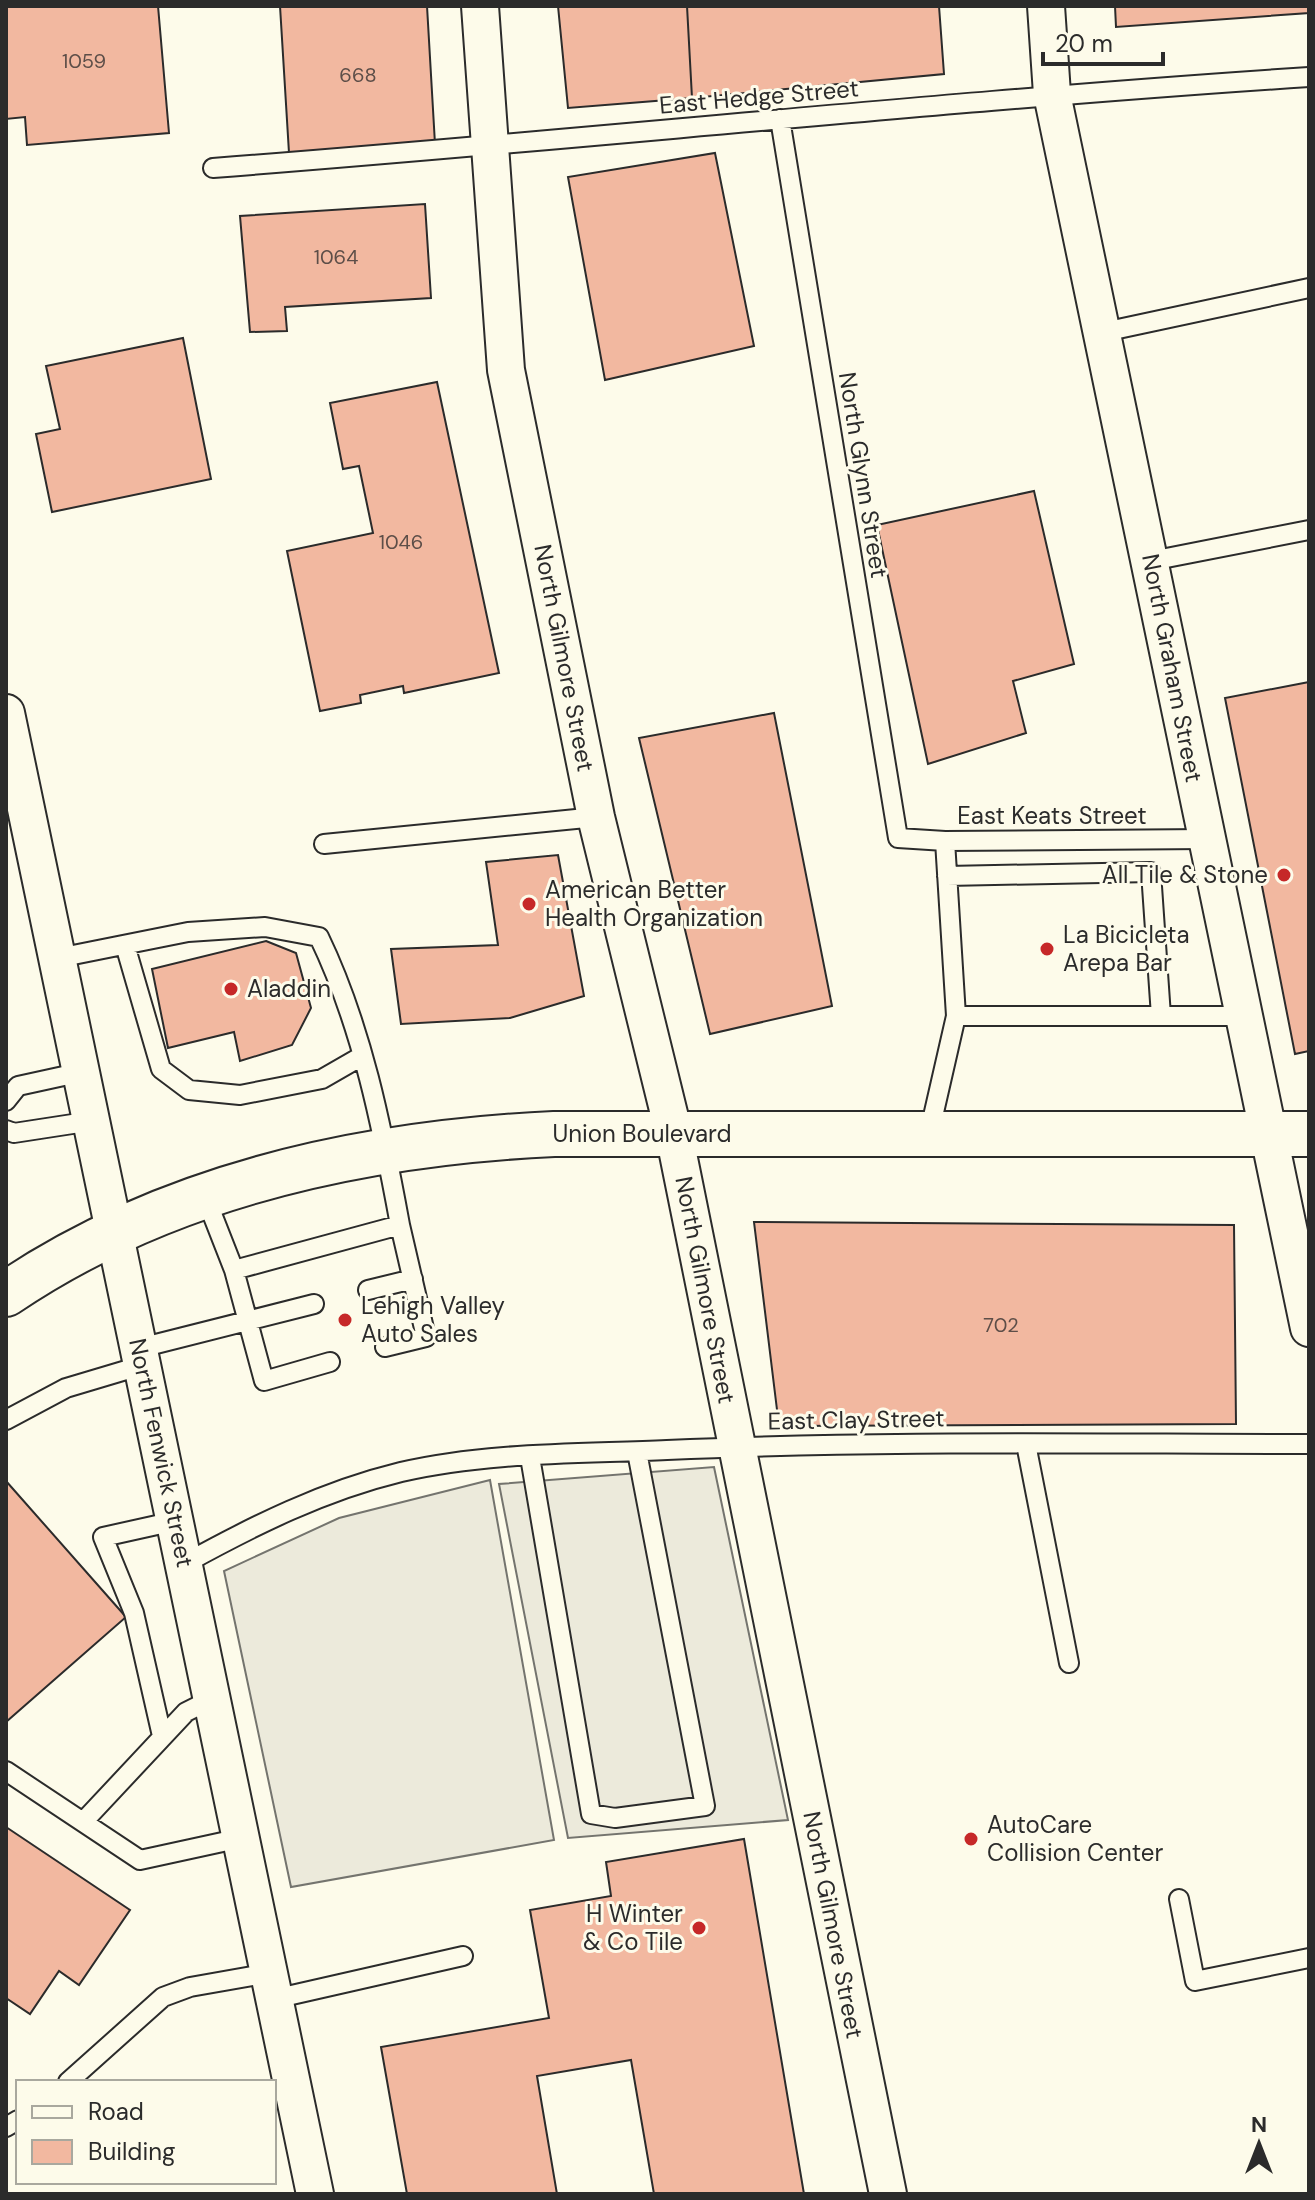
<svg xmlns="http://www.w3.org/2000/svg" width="1315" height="2200" font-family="'DM Sans',sans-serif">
<rect width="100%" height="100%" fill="#fdfbea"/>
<path fill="#eceadb" stroke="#74746e" stroke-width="2" d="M 714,1467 L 788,1820 L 568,1838 L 499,1484 Z
M 490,1480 L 554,1840 L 291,1887 L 224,1571 L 339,1518 Z"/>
<path fill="#f2b8a0" stroke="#2b2b2b" stroke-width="2" d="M 6,6 L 158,6 L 169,133 L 27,145 L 25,117 L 6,119 Z
M 280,6 L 427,6 L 435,144 L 289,153 Z
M 558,6 L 687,6 L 692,98 L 568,108 Z
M 687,6 L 939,6 L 944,74 L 692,98 Z
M 1115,6 L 1309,6 L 1309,13 L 1116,27 Z
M 715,153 L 754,346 L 605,380 L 568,177 Z
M 425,204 L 431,298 L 285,307 L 287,331 L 250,332 L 240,216 Z
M 183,338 L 211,479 L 52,512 L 36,434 L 60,429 L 46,366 Z
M 437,382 L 499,673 L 404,693 L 403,686 L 360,695 L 361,703 L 320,711 L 287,551 L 373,533 L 359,466 L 343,469 L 330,403 Z
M 1034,491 L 1074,664 L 1013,681 L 1026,733 L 928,764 L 877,525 Z
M 1309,682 L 1309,1051 L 1295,1054 L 1225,698 Z
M 774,713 L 832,1006 L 710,1034 L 639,738 Z
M 558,855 L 584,996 L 510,1018 L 401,1024 L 391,949 L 498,945 L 486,862 Z
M 266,941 L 296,953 L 311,1008 L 292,1045 L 240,1061 L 234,1032 L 168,1048 L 152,969 Z
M 754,1222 L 1234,1225 L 1236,1424 L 779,1426 Z
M 6,1481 L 126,1617 L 6,1722 Z
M 6,1827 L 130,1910 L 79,1985 L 59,1971 L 30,2014 L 6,1998 Z
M 744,1839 L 804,2194 L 654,2194 L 631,2060 L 537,2076 L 557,2194 L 407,2194 L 381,2047 L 549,2018 L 530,1910 L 611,1896 L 606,1862 Z"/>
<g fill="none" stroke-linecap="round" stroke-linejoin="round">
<g stroke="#2b2b2b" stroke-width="22">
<path id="lane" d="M 780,119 L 898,838 L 945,841 L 1207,839
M 213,168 C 579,140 943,101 1309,77
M 1104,332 L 1309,288
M 1151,561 L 1309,530
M 324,844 L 596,817
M 947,876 L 1151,872 L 1161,1016
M 125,945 L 161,1069 L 189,1090 L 240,1095 L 322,1079 L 362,1056
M 58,958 L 188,932 L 265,927 L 319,937 C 362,1026 382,1127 400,1225
M 956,1016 L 1243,1016
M 6,1101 L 18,1086 L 82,1072
M 6,1130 L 14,1133 L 92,1121
M 929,1134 L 956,1016 L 945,841
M 205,1196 L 234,1270 L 264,1381 L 330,1362
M 234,1270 L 400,1225 L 426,1337 L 385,1347
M 368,1290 L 413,1279
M 140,1348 L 314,1304
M 6,1420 L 66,1388 L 143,1365
M 1026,1444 L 1069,1663
M 530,1457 L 591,1814 L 615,1818 L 705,1806 L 637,1452
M 184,1564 C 255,1525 323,1491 401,1472 C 487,1452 579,1454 667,1450 C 881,1440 1095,1444 1309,1444
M 162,1736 L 134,1613 L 103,1537 L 175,1521
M 6,1771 L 140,1860 L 241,1838
M 83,1822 L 186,1712 L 212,1699
M 1179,1899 L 1195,1981 L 1309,1958
M 274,1999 L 463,1956
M 68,2082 L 163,1997 L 190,1987 L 269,1973
M 6,2127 L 18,2120"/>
</g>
<g stroke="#2b2b2b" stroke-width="40">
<path id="street" d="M 480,6 L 506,370 L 596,817 L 674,1134 L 888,2194
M 1046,6 L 1052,94 L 1309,1328
M 6,713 L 315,2194"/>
</g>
<g stroke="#2b2b2b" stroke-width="48">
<path id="primary" d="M 6,1294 C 167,1185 362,1143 554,1134 L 1309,1134"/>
</g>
<use href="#lane" stroke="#fdfbea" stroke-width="18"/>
<use href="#street" stroke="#fdfbea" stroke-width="36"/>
<use href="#primary" stroke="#fdfbea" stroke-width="44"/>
</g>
<g fill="#c62828" stroke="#fdfbea" stroke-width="3">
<circle cx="1284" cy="875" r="8"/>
<circle cx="529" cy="904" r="8"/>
<circle cx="1047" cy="949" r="8"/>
<circle cx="231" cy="989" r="8"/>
<circle cx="345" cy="1320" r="8"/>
<circle cx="971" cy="1839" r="8"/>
<circle cx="699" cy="1928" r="8"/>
</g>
<g text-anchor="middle" stroke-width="6" stroke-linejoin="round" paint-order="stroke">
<g font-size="20" fill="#5d4e48">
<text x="84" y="68">1059</text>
<text x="358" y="82">668</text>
<text x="336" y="264">1064</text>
<text x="401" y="549">1046</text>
<text x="1001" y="1332">702</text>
</g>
<g font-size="24" fill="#2b2b2b" stroke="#fdfbea">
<text transform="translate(759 97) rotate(-5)" y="8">East Hedge Street</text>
<text transform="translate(863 475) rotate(81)" y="8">North Glynn Street</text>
<text transform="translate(564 658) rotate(79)" y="8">North Gilmore Street</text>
<text transform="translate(1172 668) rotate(79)" y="8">North Graham Street</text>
<text x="1052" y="824">East Keats Street</text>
<text x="642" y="1142">Union Boulevard</text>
<text transform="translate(705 1290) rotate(79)" y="8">North Gilmore Street</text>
<text transform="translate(856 1420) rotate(-1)" y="8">East Clay Street</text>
<text transform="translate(161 1453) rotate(78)" y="8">North Fenwick Street</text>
<text transform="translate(833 1925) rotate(79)" y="8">North Gilmore Street</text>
</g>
<g font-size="24" fill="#2b2b2b" stroke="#fdfbea" text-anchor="start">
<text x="1268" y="883" text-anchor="end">All Tile &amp; Stone</text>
<text x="545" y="898">American Better<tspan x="545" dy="28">Health Organization</tspan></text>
<text x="1063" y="943">La Bicicleta<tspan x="1063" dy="28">Arepa Bar</tspan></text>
<text x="247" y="997">Aladdin</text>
<text x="361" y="1314">Lehigh Valley<tspan x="361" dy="28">Auto Sales</tspan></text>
<text x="987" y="1833">AutoCare<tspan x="987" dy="28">Collision Center</tspan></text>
<text x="683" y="1922" text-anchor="end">H Winter<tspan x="683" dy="28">&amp; Co Tile</tspan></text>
</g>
</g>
<rect width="1315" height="2200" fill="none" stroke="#2b2b2b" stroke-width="16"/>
<rect x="16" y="2080" width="260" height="104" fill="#fdfbea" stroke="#a9a89e" stroke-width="2"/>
<rect x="32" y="2106" width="40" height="12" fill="#fdfbea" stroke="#a9a89e" stroke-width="2"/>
<text x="88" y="2120" font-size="24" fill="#2b2b2b">Road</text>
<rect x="32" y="2140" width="40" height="24" fill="#f2b8a0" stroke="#a9a89e" stroke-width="2"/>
<text x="88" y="2160" font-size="24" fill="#2b2b2b">Building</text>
<g transform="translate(1259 2144)" stroke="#fdfbea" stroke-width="6" paint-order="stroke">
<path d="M0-6L14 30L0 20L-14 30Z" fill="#2b2b2b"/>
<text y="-12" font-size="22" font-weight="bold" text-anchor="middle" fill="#2b2b2b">N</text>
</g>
<path d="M1043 52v12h120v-12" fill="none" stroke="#2b2b2b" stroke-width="4"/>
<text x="1055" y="52" font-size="24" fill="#2b2b2b" stroke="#fdfbea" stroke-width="6" paint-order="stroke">20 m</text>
</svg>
